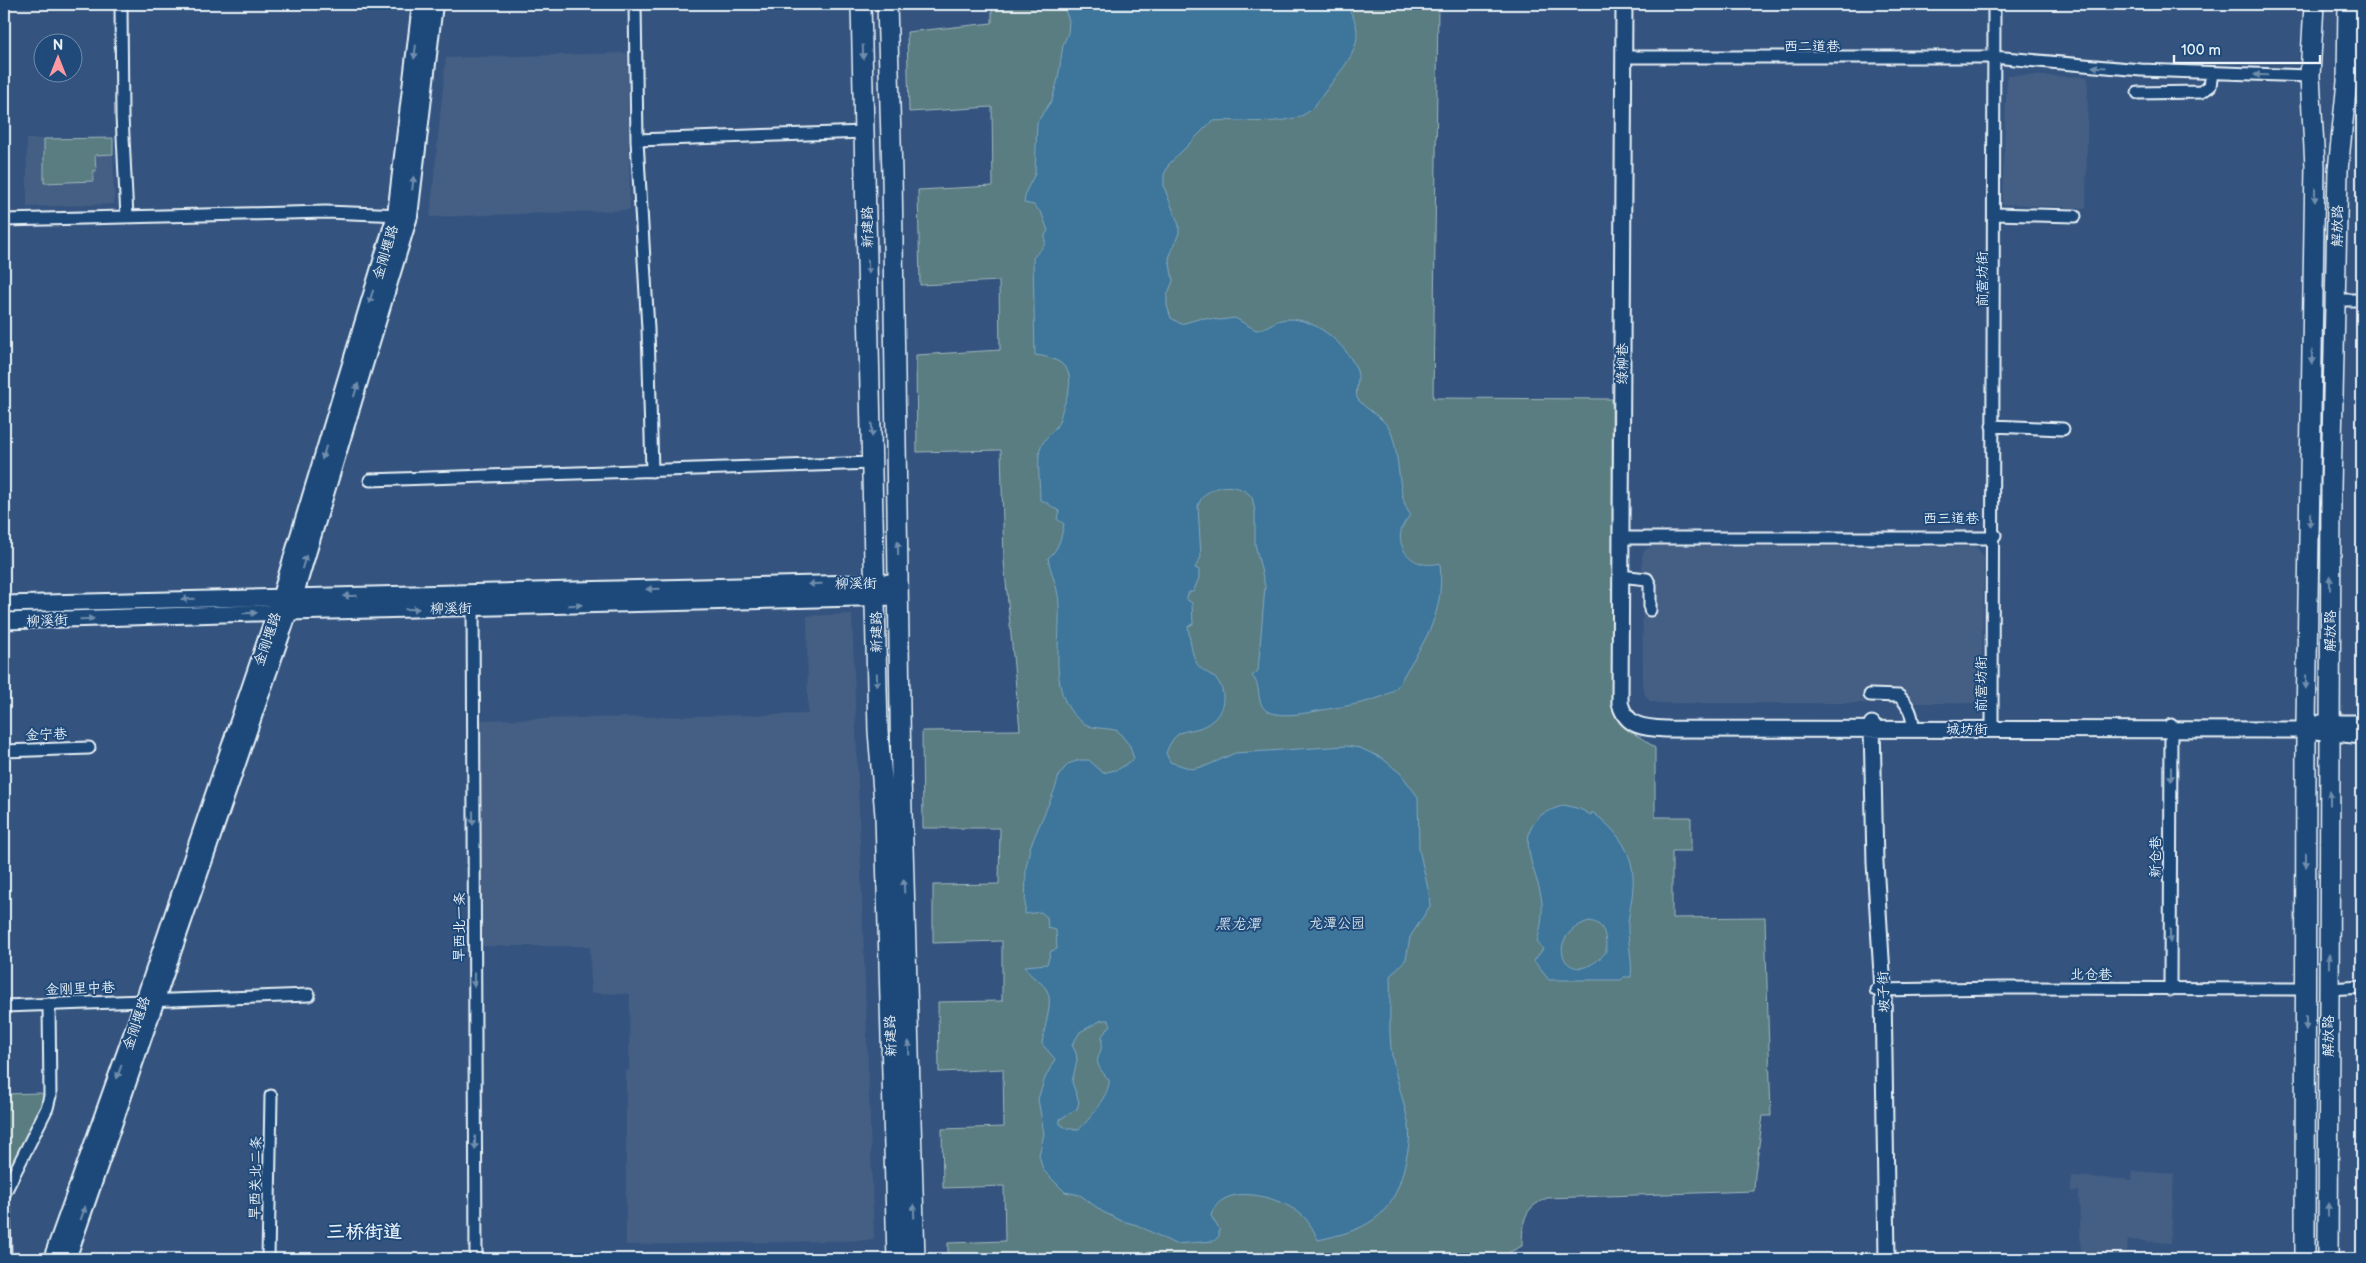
<svg xmlns="http://www.w3.org/2000/svg" width="2366" height="1263" font-family="'Balsamiq Sans','LXGW WenKai TC',sans-serif">
<rect width="100%" height="100%" fill="#34547f"/>
<filter id="ink" filterUnits="userSpaceOnUse"><feTurbulence type="fractalNoise" baseFrequency=".02" numOctaves="2"/><feDisplacementMap in="SourceGraphic" scale="10" xChannelSelector="R" yChannelSelector="G"/><feConvolveMatrix kernelMatrix="1 2 1 2 8 2 1 2 1" color-interpolation-filters="sRGB"/></filter>
<g filter="url(#ink)">
<path fill="#455e84" d="M 627,53 L 630,210 L 430,217 L 446,58 Z
M 2007,75 L 2088,77 L 2086,208 L 2002,204 Z
M 113,138 L 114,204 L 27,207 L 27,139 Z
M 1653,546 L 1976,547 L 1984,557 L 1981,696 L 1976,702 L 1971,703 L 1659,703 L 1650,701 L 1645,695 L 1643,682 L 1642,555 L 1645,550 Z
M 852,614 L 874,1240 L 626,1245 L 626,1071 L 629,1070 L 630,994 L 591,993 L 590,946 L 479,946 L 481,720 L 808,714 L 807,616 Z
M 2133,1171 L 2174,1174 L 2171,1243 L 2128,1240 L 2126,1259 L 2081,1259 L 2079,1191 L 2071,1191 L 2071,1176 L 2132,1180 Z"/>
<path fill="#5a7d82" stroke="#a1b7bd" d="M 992,4 L 1438,4 L 1433,398 L 1612,399 L 1613,706 C 1618,730 1639,734 1655,748 L 1655,817 L 1691,817 L 1691,851 L 1672,851 L 1672,918 L 1765,917 L 1771,1116 L 1763,1116 L 1755,1174 L 1754,1191 L 1547,1198 C 1522,1209 1523,1222 1522,1246 L 1508,1253 L 1508,1259 L 948,1259 L 948,1243 L 1005,1241 L 1004,1186 L 943,1188 L 942,1129 L 1004,1127 L 1003,1069 L 939,1072 L 938,1002 L 1002,1001 L 1002,941 L 933,943 L 933,885 L 999,884 L 1000,828 L 923,828 L 922,731 L 1020,730 L 1004,561 L 1001,450 L 917,452 L 916,355 L 1000,350 L 999,281 L 920,285 L 918,190 L 993,186 L 992,107 L 909,112 L 907,32 L 992,23 Z
M 113,138 L 113,154 L 95,155 L 96,171 L 93,171 L 93,181 L 44,183 L 44,139 Z
M 41,1093 L 44,1096 L 43,1103 L 4,1180 L 4,1094 Z"/>
<path fill="#3e769a" stroke="#82a7c0" fill-rule="evenodd" d="M 1063,4 L 1345,4 C 1372,39 1348,61 1327,89 C 1320,98 1313,111 1301,116 C 1273,126 1240,119 1212,121 L 1169,164 L 1164,175 L 1164,187 L 1179,225 L 1179,233 L 1169,258 L 1173,281 L 1167,296 L 1167,306 L 1171,318 L 1181,324 L 1202,318 L 1220,320 L 1235,318 L 1256,330 C 1266,329 1272,322 1281,320 C 1311,313 1348,345 1357,371 C 1360,380 1355,389 1357,398 C 1366,411 1383,416 1390,430 C 1401,454 1397,501 1411,515 C 1386,538 1409,572 1440,563 C 1444,609 1430,633 1407,670 C 1403,676 1400,685 1395,689 C 1380,702 1341,707 1322,710 C 1307,713 1283,718 1269,712 C 1254,705 1263,686 1252,676 L 1258,671 L 1265,586 L 1255,544 L 1255,511 L 1252,497 C 1238,480 1204,484 1198,506 L 1201,557 L 1195,568 L 1199,570 L 1199,578 L 1193,592 L 1189,592 L 1186,599 L 1192,603 L 1193,624 L 1188,626 C 1190,639 1191,653 1197,664 C 1202,671 1209,673 1215,678 C 1227,689 1225,710 1213,720 C 1193,738 1178,720 1166,753 L 1170,762 L 1192,769 L 1206,766 L 1235,753 L 1346,746 L 1360,748 L 1382,758 L 1401,774 L 1418,797 L 1419,849 L 1429,893 L 1430,906 L 1410,937 L 1406,959 L 1390,976 C 1391,1002 1388,1030 1392,1056 C 1396,1080 1405,1103 1409,1127 C 1411,1140 1407,1155 1404,1168 C 1392,1219 1365,1230 1318,1240 C 1314,1231 1310,1223 1304,1217 C 1284,1197 1221,1179 1211,1216 L 1219,1229 L 1219,1236 L 1214,1241 L 1175,1244 L 1137,1225 L 1122,1221 L 1103,1212 L 1080,1195 L 1065,1192 L 1043,1170 L 1039,1155 L 1044,1134 L 1038,1099 L 1045,1078 L 1055,1059 L 1042,1044 C 1043,1030 1053,1005 1048,993 C 1044,981 1029,978 1025,966 L 1047,964 L 1051,951 L 1057,949 L 1056,930 L 1048,928 L 1047,917 L 1041,912 L 1025,914 L 1026,868 L 1030,847 L 1055,789 L 1059,775 L 1068,764 L 1079,760 L 1089,760 L 1103,773 L 1119,769 L 1134,759 L 1130,746 L 1118,731 C 1107,727 1095,730 1085,724 C 1043,698 1064,634 1058,595 C 1056,582 1050,571 1048,558 C 1059,549 1061,538 1064,524 L 1057,519 L 1059,511 C 1051,507 1048,502 1040,500 C 1040,485 1037,462 1040,449 C 1042,441 1051,433 1056,427 C 1061,420 1061,412 1064,405 C 1077,373 1068,359 1035,355 L 1033,258 L 1045,244 L 1045,235 L 1048,231 L 1042,214 L 1034,205 L 1024,203 L 1026,191 L 1035,174 L 1037,122 L 1052,100 L 1058,79 L 1063,45 L 1068,33 L 1069,21 ZM 1102,1020 L 1108,1020 L 1111,1025 L 1102,1036 C 1104,1060 1087,1056 1109,1080 C 1111,1092 1088,1122 1078,1130 L 1066,1128 L 1060,1124 L 1060,1119 L 1077,1109 L 1079,1102 L 1072,1082 L 1077,1060 L 1076,1053 L 1072,1045 L 1080,1032 Z
M 1564,805 L 1580,809 L 1591,815 L 1592,812 C 1617,830 1635,853 1633,885 C 1633,898 1629,911 1628,923 C 1627,942 1633,958 1631,977 L 1624,977 L 1621,980 L 1549,980 L 1534,961 L 1543,949 L 1537,942 C 1541,927 1544,912 1541,896 C 1537,873 1515,836 1540,816 C 1546,811 1557,808 1564,805 ZM 1589,921 C 1606,923 1606,938 1606,952 C 1569,995 1538,938 1589,921 Z"/>
<g fill="none" stroke-linecap="round" stroke-linejoin="round">
<g stroke="#e8f1f8" stroke-width="15">
<path id="minor" d="M 121,4 L 122,116 L 127,217
M 635,4 L 637,140 L 648,329 L 652,471
M 1624,57 L 1993,57 L 2141,70 L 2310,76
M 2347,82 L 2362,82
M 2138,93 L 2201,92 L 2210,86 L 2212,73
M 637,140 L 865,132
M 1994,214 L 2075,216
M 4,220 L 326,212 L 402,215
M 2336,300 L 2362,300
M 1992,426 L 2063,429
M 370,480 L 872,463
M 1620,538 L 1991,538 L 1995,535
M 1620,576 L 1647,579 L 1650,585 L 1650,610
M 473,601 L 476,1259
M 1870,695 L 1899,696 C 1909,705 1913,715 1913,729
M 1994,729 L 1992,725 L 1994,4
M 4,751 L 89,748
M 2329,989 L 2362,987
M 1876,990 L 2003,988 L 2306,989
M 2170,990 L 2171,725
M 4,1006 L 309,995
M 4,1194 L 47,1108 L 50,1096 L 49,1004
M 4,1210 L 5,1259
M 268,1259 L 271,1096"/>
</g>
<g stroke="#e8f1f8" stroke-width="19">
<path id="tertiary" d="M 1624,4 L 1620,703 C 1626,728 1646,728 1668,729 L 2306,730 L 2362,736
M 4,604 L 899,582
M 4,621 L 289,612 L 899,597
M 2320,723 L 2362,723
M 1872,724 L 1875,863 L 1883,990 L 1887,1259"/>
</g>
<g stroke="#e8f1f8" stroke-width="20">
<path id="secondary" d="M 52,1259 L 144,1001 L 276,612 L 396,215 L 421,4
M 67,1259 L 294,597 L 409,216 L 434,4"/>
</g>
<g stroke="#e8f1f8" stroke-width="22">
<path id="primary" d="M 861,4 L 878,731 L 885,815 L 897,1259
M 887,4 L 892,174 L 901,777 L 915,1259
M 2305,1259 L 2306,724 L 2315,166 L 2310,76 L 2314,4
M 2328,1259 L 2331,488 L 2338,170 L 2347,82 L 2348,4"/>
</g>
<use href="#minor" stroke="#1f4a7a" stroke-width="11"/>
<use href="#tertiary" stroke="#1f4a7a" stroke-width="15"/>
<use href="#secondary" stroke="#1f4a7a" stroke-width="16"/>
<use href="#primary" stroke="#1f4a7a" stroke-width="19"/>
</g>
<defs><path id="oneway-solid" d="M-6-.8H1V-3.2L6.5 0L1 3.2V.8H-6Z" transform="scale(1.25)"/></defs>
<g fill="#6f8dac">
<use href="#oneway-solid" transform="translate(415 52) rotate(97)"/>
<use href="#oneway-solid" transform="translate(863 52) rotate(88)"/>
<use href="#oneway-solid" transform="translate(2099 67) rotate(-176)"/>
<use href="#oneway-solid" transform="translate(2261 75) rotate(-178)"/>
<use href="#oneway-solid" transform="translate(413 183) rotate(-83)"/>
<use href="#oneway-solid" transform="translate(2315 195) rotate(91)"/>
<use href="#oneway-solid" transform="translate(868 267) rotate(89)"/>
<use href="#oneway-solid" transform="translate(371 297) rotate(107)"/>
<use href="#oneway-solid" transform="translate(2312 357) rotate(91)"/>
<use href="#oneway-solid" transform="translate(356 390) rotate(-73)"/>
<use href="#oneway-solid" transform="translate(872 430) rotate(89)"/>
<use href="#oneway-solid" transform="translate(324 453) rotate(107)"/>
<use href="#oneway-solid" transform="translate(2310 520) rotate(91)"/>
<use href="#oneway-solid" transform="translate(898 548) rotate(-91)"/>
<use href="#oneway-solid" transform="translate(304 562) rotate(-73)"/>
<use href="#oneway-solid" transform="translate(2330 583) rotate(-90)"/>
<use href="#oneway-solid" transform="translate(815 584) rotate(178)"/>
<use href="#oneway-solid" transform="translate(653 589) rotate(178)"/>
<use href="#oneway-solid" transform="translate(350 596) rotate(179)"/>
<use href="#oneway-solid" transform="translate(188 599) rotate(179)"/>
<use href="#oneway-solid" transform="translate(575 605) rotate(-1)"/>
<use href="#oneway-solid" transform="translate(412 609) rotate(-1)"/>
<use href="#oneway-solid" transform="translate(250 613) rotate(-2)"/>
<use href="#oneway-solid" transform="translate(87 619) rotate(-2)"/>
<use href="#oneway-solid" transform="translate(877 680) rotate(89)"/>
<use href="#oneway-solid" transform="translate(2306 682) rotate(91)"/>
<use href="#oneway-solid" transform="translate(2171 774) rotate(90)"/>
<use href="#oneway-solid" transform="translate(2330 798) rotate(-90)"/>
<use href="#oneway-solid" transform="translate(473 818) rotate(90)"/>
<use href="#oneway-solid" transform="translate(2306 860) rotate(90)"/>
<use href="#oneway-solid" transform="translate(904 886) rotate(-92)"/>
<use href="#oneway-solid" transform="translate(2170 936) rotate(90)"/>
<use href="#oneway-solid" transform="translate(2329 961) rotate(-90)"/>
<use href="#oneway-solid" transform="translate(474 980) rotate(90)"/>
<use href="#oneway-solid" transform="translate(2306 1023) rotate(90)"/>
<use href="#oneway-solid" transform="translate(909 1048) rotate(-92)"/>
<use href="#oneway-solid" transform="translate(119 1072) rotate(110)"/>
<use href="#oneway-solid" transform="translate(475 1143) rotate(90)"/>
<use href="#oneway-solid" transform="translate(2328 1210) rotate(-90)"/>
<use href="#oneway-solid" transform="translate(914 1211) rotate(-92)"/>
<use href="#oneway-solid" transform="translate(83 1213) rotate(-71)"/>
</g>
</g>
<g text-anchor="middle" stroke-width="4" stroke-linejoin="round" paint-order="stroke">
<g font-size="14" fill="#e8f1f8" stroke="#1f4a7a">
<text x="1812" y="51">西二道巷</text>
<text transform="translate(2337 226) rotate(-89)" y="5">解放路</text>
<text transform="translate(867 227) rotate(-91)" y="5">新建路</text>
<text transform="translate(385 252) rotate(-73)" y="5">金刚堰路</text>
<text transform="translate(1982 279) rotate(-90)" y="5">前营坊街</text>
<text transform="translate(1622 364) rotate(-89)" y="5">绿柳巷</text>
<text x="1951" y="523">西三道巷</text>
<text transform="translate(856 583) rotate(-1)" y="5">柳溪街</text>
<text transform="translate(451 608) rotate(-1)" y="5">柳溪街</text>
<text transform="translate(47 620) rotate(-2)" y="5">柳溪街</text>
<text transform="translate(2330 631) rotate(-90)" y="5">解放路</text>
<text transform="translate(876 632) rotate(-91)" y="5">新建路</text>
<text transform="translate(267 639) rotate(-71)" y="5">金刚堰路</text>
<text transform="translate(1981 684) rotate(-90)" y="5">前营坊街</text>
<text x="1967" y="734">城坊街</text>
<text transform="translate(46 734) rotate(-2)" y="5">金宁巷</text>
<text transform="translate(2155 857) rotate(-90)" y="5">新仓巷</text>
<text transform="translate(459 927) rotate(-90)" y="5">旱西北一条</text>
<text transform="translate(2091 974) rotate(1)" y="5">北仓巷</text>
<text transform="translate(80 988) rotate(-2)" y="5">金刚里中巷</text>
<text transform="translate(1883 992) rotate(-92)" y="5">坡子街</text>
<text transform="translate(136 1023) rotate(-71)" y="5">金刚堰路</text>
<text transform="translate(890 1036) rotate(-92)" y="5">新建路</text>
<text transform="translate(2328 1036) rotate(-90)" y="5">解放路</text>
<text transform="translate(255 1178) rotate(-89)" y="5">旱西关北二条</text>
</g>
<g font-size="14" fill="#d3e0e6" stroke="#1f4a7a">
<text x="1337" y="928">龙潭公园</text>
</g>
<g font-size="15" font-style="italic" fill="#cedfea" stroke="#1f4a7a">
<text x="1238" y="929">黑龙潭</text>
</g>
<g font-size="19" font-weight="bold" fill="#e8f1f8" stroke="#1f4a7a">
<text x="364" y="1238">三桥街道</text>
</g>
</g>
<rect width="2366" height="1263" fill="none" stroke="#1f4a7a" stroke-width="20"/>
<rect x="10" y="10" width="2346" height="1243" fill="none" stroke="#e8f1f8" stroke-width="2" filter="url(#ink)"/>
<g transform="translate(58 58)"><circle r="24" fill="#1f4a7a" stroke="#6f8dac"/>
<path d="M0-4L9 19L0 12L-9 19Z" fill="#ff9aa2"/>
<text y="-8" font-size="14" font-weight="bold" text-anchor="middle" fill="#e8f1f8">N</text>
</g>
<path d="M2174 55v8h146v-8" fill="none" stroke="#e8f1f8" stroke-width="2.5"/>
<text x="2181" y="55" font-size="15" fill="#e8f1f8" stroke="#1f4a7a" stroke-width="4" paint-order="stroke">100 m</text>
</svg>
